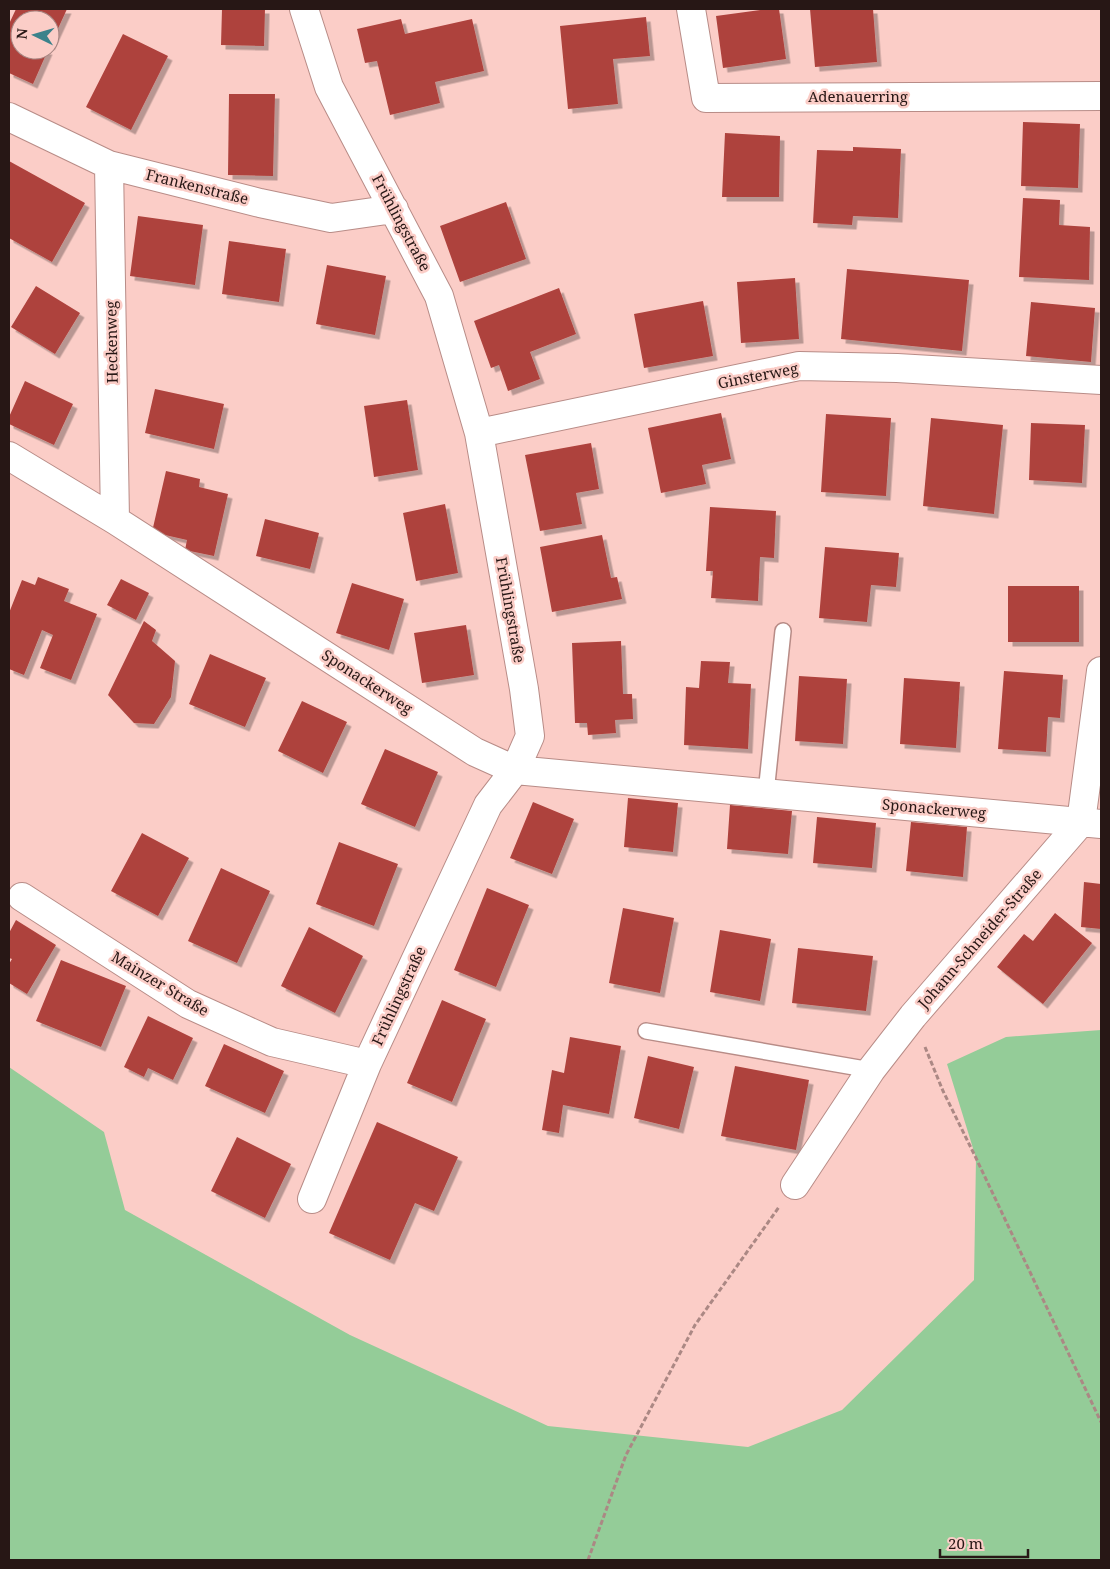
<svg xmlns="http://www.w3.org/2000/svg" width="1110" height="1569" font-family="'Noto Serif',serif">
<defs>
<filter id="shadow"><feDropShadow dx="4.5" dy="4.5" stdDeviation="0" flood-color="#0004"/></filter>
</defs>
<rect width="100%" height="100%" fill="#fbcdc7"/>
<path fill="#94cc98" d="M 1101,1030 L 1101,1560 L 9,1560 L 9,1067 L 104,1132 L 125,1210 L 350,1335 L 548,1426 L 748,1447 L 842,1410 L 974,1280 L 976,1158 L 947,1064 L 1006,1037 Z"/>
<path fill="#ae423d" filter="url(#shadow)" d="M 16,9 L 67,9 L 50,46 L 50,20 L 20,20 L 20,50 L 48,50 L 33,84 L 9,73 L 9,24 Z
M 222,9 L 265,9 L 264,46 L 221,45 Z
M 767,9 L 779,9 L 786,59 L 723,68 L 716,16 Z
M 810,9 L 873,9 L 877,62 L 815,67 Z
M 646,17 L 650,56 L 613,59 L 618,104 L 568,109 L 560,26 Z
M 401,19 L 405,34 L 472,19 L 484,71 L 435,82 L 440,103 L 390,115 L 377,61 L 365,63 L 357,29 Z
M 123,34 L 168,56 L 131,130 L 86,107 Z
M 229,94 L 275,94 L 273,176 L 228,175 Z
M 1023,122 L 1080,124 L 1078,188 L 1021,186 Z
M 725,133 L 780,136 L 779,197 L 722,197 Z
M 853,147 L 901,149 L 898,218 L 853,216 L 852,225 L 813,223 L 817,150 L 853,151 Z
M 9,161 L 85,203 L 52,262 L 9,238 Z
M 1023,198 L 1060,200 L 1059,225 L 1090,227 L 1089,280 L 1019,277 Z
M 506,202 L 526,259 L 460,282 L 440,226 Z
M 138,216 L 203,225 L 195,285 L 130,276 Z
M 229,241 L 286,249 L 279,302 L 222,294 Z
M 327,265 L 386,276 L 375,335 L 316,324 Z
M 847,269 L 969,280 L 962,351 L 841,339 Z
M 795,278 L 799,339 L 741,343 L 737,282 Z
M 36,286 L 80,313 L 55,354 L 11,327 Z
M 559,288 L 576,334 L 530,352 L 540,379 L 508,391 L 499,365 L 491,368 L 474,321 Z
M 703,301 L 713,356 L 644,368 L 634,314 Z
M 1031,302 L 1095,308 L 1091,362 L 1026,356 Z
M 25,381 L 73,404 L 54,445 L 9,424 L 9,417 Z
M 155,389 L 224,404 L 214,449 L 145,433 Z
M 407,400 L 418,470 L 374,477 L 364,406 Z
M 721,413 L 731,459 L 702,465 L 706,484 L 661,493 L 648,428 Z
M 826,414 L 891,418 L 886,496 L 821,492 Z
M 931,418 L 1003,425 L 994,514 L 923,506 Z
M 1031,423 L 1085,425 L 1082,483 L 1029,480 Z
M 591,443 L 599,489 L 576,493 L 582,524 L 540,531 L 525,455 Z
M 166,471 L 200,479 L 199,487 L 228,494 L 214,556 L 185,550 L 187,540 L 152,532 Z
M 445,504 L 458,573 L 416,581 L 403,513 Z
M 710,507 L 776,511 L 774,558 L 760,557 L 758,601 L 711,598 L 713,571 L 706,571 Z
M 265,519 L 319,533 L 310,569 L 256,556 Z
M 602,535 L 611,578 L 617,577 L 622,599 L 552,612 L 540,547 Z
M 825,547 L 899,553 L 896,587 L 871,585 L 867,622 L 819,618 Z
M 38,577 L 69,589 L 64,601 L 97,614 L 71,680 L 40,668 L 53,635 L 42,630 L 24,675 L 9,669 L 9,613 L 22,580 L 35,585 Z
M 121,579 L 149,593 L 136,620 L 107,605 Z
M 352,583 L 404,599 L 389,650 L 336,633 Z
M 1008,586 L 1079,586 L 1079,642 L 1008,642 Z
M 144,621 L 156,630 L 152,641 L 175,661 L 171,697 L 154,724 L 134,723 L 108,695 Z
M 466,625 L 474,675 L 422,683 L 414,633 Z
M 621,641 L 623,694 L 632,694 L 633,719 L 615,720 L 616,733 L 588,735 L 587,723 L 575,723 L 572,643 Z
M 210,654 L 266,678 L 245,727 L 189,704 Z
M 701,661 L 730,662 L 728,683 L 751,684 L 748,749 L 684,745 L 686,687 L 699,688 Z
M 1004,671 L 1063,675 L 1060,718 L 1048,717 L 1046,752 L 998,749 Z
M 799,676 L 847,679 L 843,744 L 795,741 Z
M 904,678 L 960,682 L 956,748 L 900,744 Z
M 302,701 L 347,722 L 323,773 L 278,751 Z
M 385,749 L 438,772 L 415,827 L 361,804 Z
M 628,798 L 678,803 L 673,852 L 624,847 Z
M 533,802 L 574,819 L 552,874 L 510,858 Z
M 730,805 L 792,811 L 788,854 L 727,849 Z
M 817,817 L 876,823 L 872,868 L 813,863 Z
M 911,822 L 967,827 L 963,877 L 906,871 Z
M 142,833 L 189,858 L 158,916 L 111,891 Z
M 339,842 L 398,864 L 374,926 L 316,904 Z
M 221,868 L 270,891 L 237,963 L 188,941 Z
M 1084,882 L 1101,884 L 1101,929 L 1081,927 Z
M 487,888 L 529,905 L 496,987 L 454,970 Z
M 623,908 L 674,918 L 660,993 L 609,983 Z
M 1055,913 L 1092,943 L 1043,1004 L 997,967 L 1024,934 L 1033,941 Z
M 16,920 L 56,945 L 27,994 L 9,983 L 9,964 L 12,959 L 9,958 L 9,933 Z
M 309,927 L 363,956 L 335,1013 L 281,986 Z
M 720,930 L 771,939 L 760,1001 L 710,992 Z
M 798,948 L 873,956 L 866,1011 L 792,1003 Z
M 61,960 L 126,986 L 101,1047 L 36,1021 Z
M 442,1000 L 486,1019 L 452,1102 L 407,1083 Z
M 148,1016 L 193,1038 L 173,1080 L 148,1068 L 144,1077 L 124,1067 Z
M 570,1037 L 621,1046 L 609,1114 L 563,1105 L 559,1133 L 542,1130 L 552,1070 L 564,1073 Z
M 224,1044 L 284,1071 L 265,1113 L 205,1086 Z
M 648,1056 L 694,1067 L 679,1129 L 634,1118 Z
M 735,1066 L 809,1080 L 796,1150 L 721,1136 Z
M 377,1122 L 458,1157 L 434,1211 L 415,1203 L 390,1260 L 329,1233 Z
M 237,1137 L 291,1164 L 265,1218 L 211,1191 Z"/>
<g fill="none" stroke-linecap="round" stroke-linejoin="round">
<g stroke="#b88c87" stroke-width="18">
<path id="service" d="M 766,793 L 783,631
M 646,1031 L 871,1070"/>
</g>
<g stroke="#b88c87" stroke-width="30">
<path id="minor" d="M 304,9 L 329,87 L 439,296 L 479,433 L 524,689 L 530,736 L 515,770 L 488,805 L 367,1064 L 312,1199
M 691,9 L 706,98 L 1101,96
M 9,117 L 109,165 L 260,203 L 331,218 L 394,209
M 109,165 L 115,520
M 479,433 L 799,366 L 897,368 L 1101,380
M 9,456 L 115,520 L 475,752 L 515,770 L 1101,824
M 22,897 L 188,1004 L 272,1042 L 367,1064
M 795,1185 L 871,1070 L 913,1016 L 1081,822 L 1101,671"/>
</g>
<path stroke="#ab8884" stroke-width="3" stroke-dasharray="5 2.5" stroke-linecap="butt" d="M 925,1047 L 943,1091 L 976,1158 L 1101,1422
M 588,1560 L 626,1455 L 695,1325 L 779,1207"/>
<use href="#service" stroke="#fff" stroke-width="15"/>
<use href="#minor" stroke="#fff" stroke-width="28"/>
</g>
<g text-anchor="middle" stroke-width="5" stroke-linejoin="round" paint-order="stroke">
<g font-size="15" fill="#271715" stroke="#fbcdc7">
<text x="858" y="102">Adenauerring</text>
<text transform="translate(197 187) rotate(14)" y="5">Frankenstraße</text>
<text transform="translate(401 223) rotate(62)" y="5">Frühlingstraße</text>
<text transform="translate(112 342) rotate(-91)" y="5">Heckenweg</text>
<text transform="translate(758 376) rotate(-11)" y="5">Ginsterweg</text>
<text transform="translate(510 610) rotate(80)" y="5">Frühlingstraße</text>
<text transform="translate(367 682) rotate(33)" y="5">Sponackerweg</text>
<text transform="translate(934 809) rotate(5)" y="5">Sponackerweg</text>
<text transform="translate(980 939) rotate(-49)" y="5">Johann-Schneider-Straße</text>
<text transform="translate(160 984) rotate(31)" y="5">Mainzer Straße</text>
<text transform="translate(399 996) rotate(-65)" y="5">Frühlingstraße</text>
</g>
</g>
<rect width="1110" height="1569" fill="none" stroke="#271715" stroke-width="20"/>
<g transform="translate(35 35) rotate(275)"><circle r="24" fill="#fbcdc7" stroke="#a68480"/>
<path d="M0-4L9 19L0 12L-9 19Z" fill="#3b828b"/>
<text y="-8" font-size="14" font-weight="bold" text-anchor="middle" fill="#271715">N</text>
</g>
<path d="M940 1549v8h88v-8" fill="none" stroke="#271715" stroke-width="2.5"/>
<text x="948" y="1549" font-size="15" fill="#271715" stroke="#fbcdc7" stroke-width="4" paint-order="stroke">20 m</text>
</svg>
